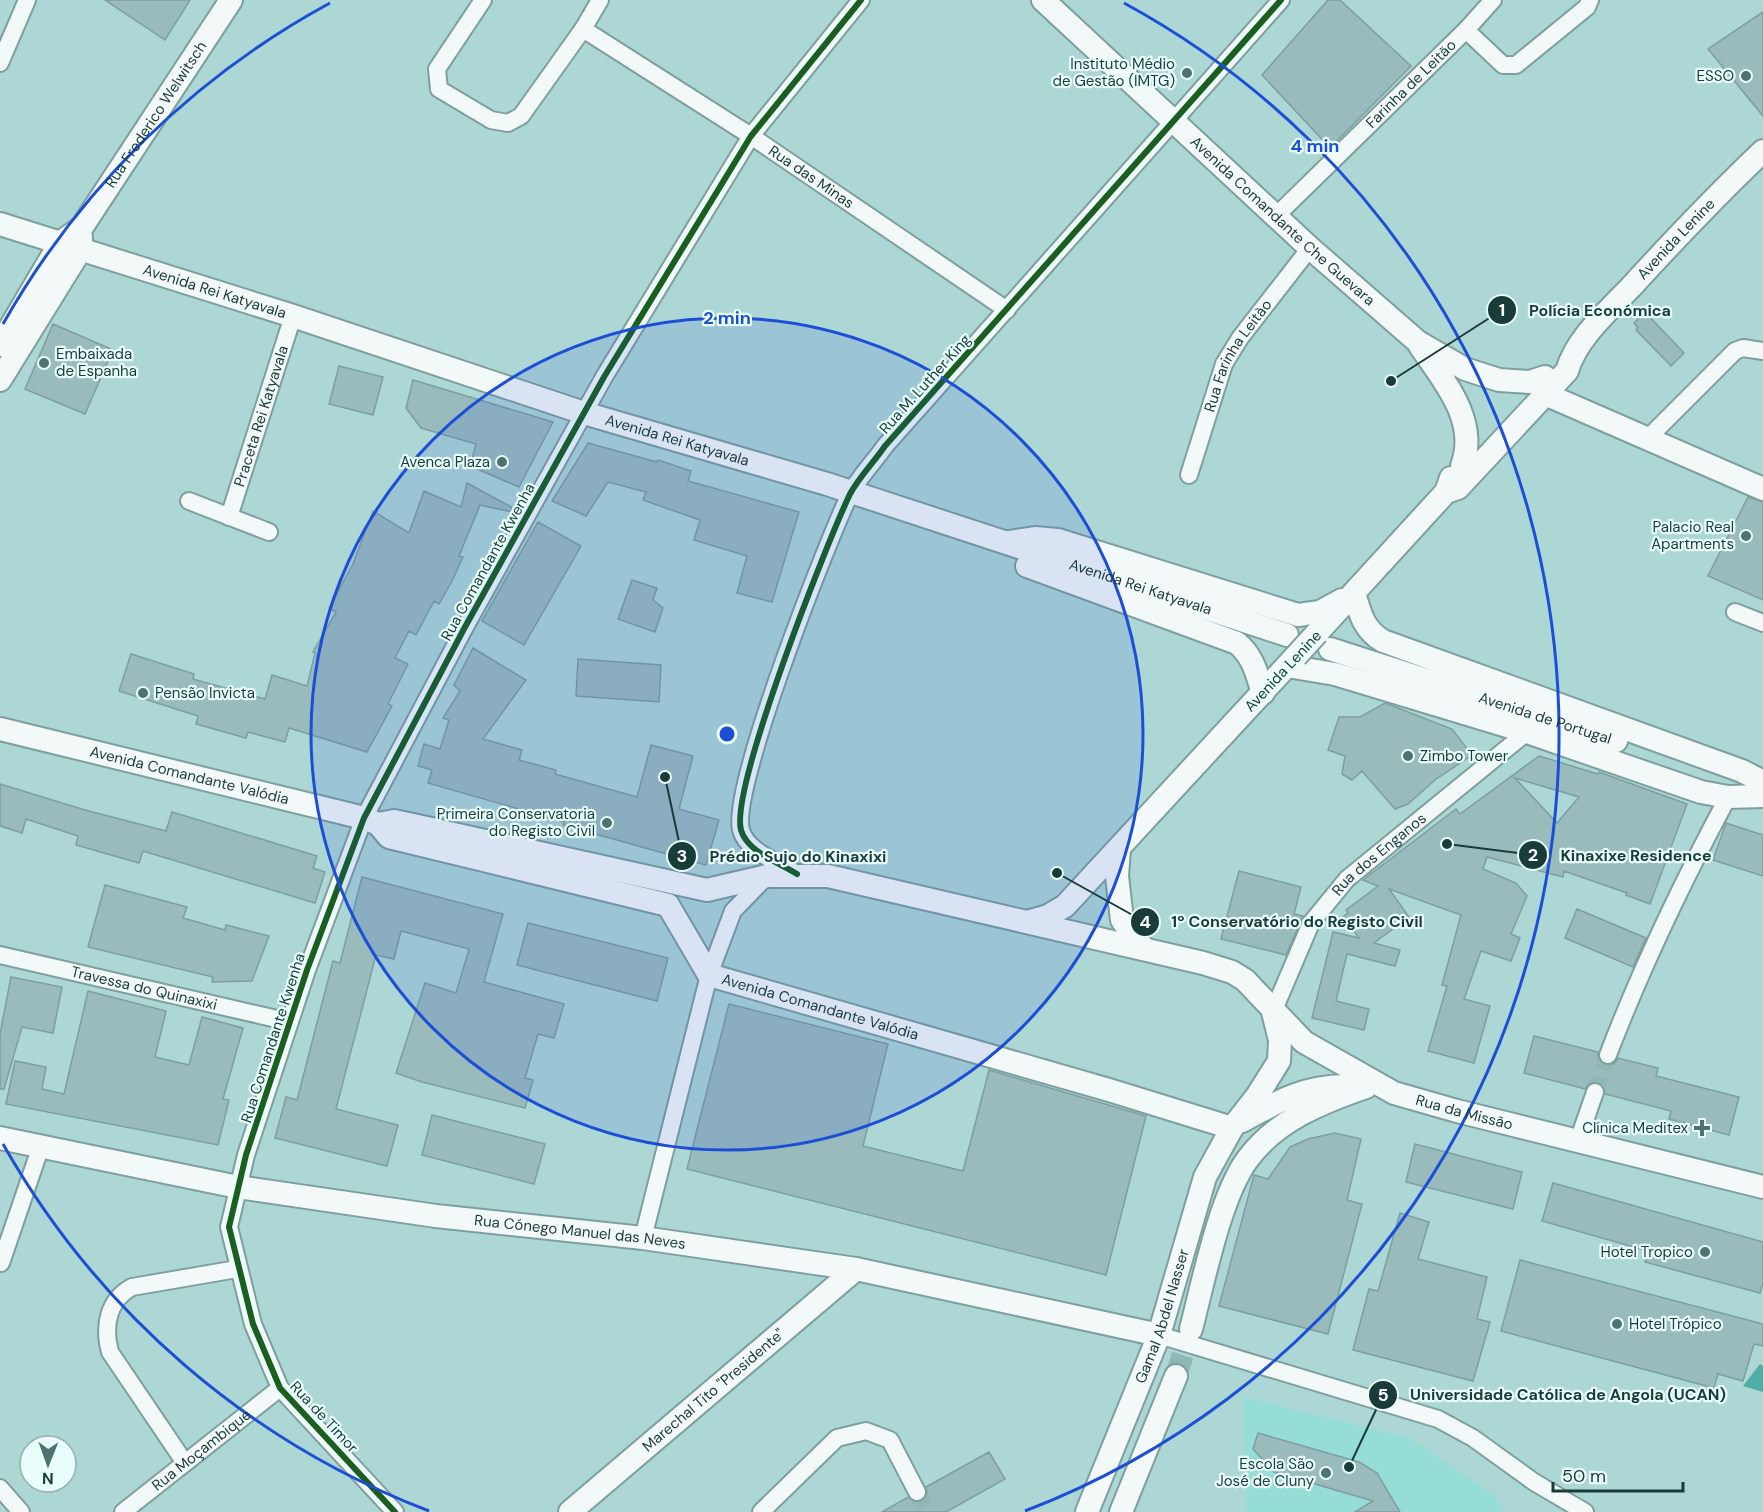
<svg xmlns="http://www.w3.org/2000/svg" width="1763" height="1512" font-family="'DM Sans',sans-serif">
<rect width="100%" height="100%" fill="#acd7d4"/>
<path fill="#96dcd7" d="M 1243,1397 L 1410,1438 L 1495,1496 L 1505,1512 L 1247,1512 Z"/>
<path fill="#50aea9" d="M 1760,1364 L 1763,1366 L 1763,1392 L 1743,1386 Z"/>
<path fill="#99bbbc" stroke="#7d9fa0" stroke-width="1.5" fill-rule="evenodd" d="M 105,0 L 190,0 L 165,40 Z
M 1328,0 L 1340,0 L 1411,66 L 1330,148 L 1262,75 Z
M 1763,12 L 1763,116 L 1708,49 Z
M 1645,312 L 1684,353 L 1671,366 L 1636,330 L 1638,328 L 1634,323 Z
M 53,324 L 113,350 L 85,414 L 25,389 Z
M 339,366 L 383,377 L 373,415 L 329,404 Z
M 413,380 L 553,422 L 519,487 L 470,466 L 476,444 L 421,428 L 406,408 Z
M 588,443 L 657,462 L 658,460 L 691,471 L 688,481 L 799,512 L 772,602 L 737,593 L 747,556 L 694,540 L 700,520 L 643,500 L 646,492 L 608,482 L 586,516 L 552,501 Z
M 467,483 L 513,508 L 512,512 L 480,505 L 459,556 L 463,557 L 452,581 L 439,604 L 434,601 L 416,635 L 409,631 L 395,658 L 408,664 L 388,704 L 392,706 L 367,752 L 289,728 L 285,742 L 248,732 L 246,738 L 196,724 L 198,716 L 119,691 L 131,654 L 194,674 L 193,679 L 265,699 L 272,675 L 307,686 L 315,653 L 313,652 L 336,612 L 329,608 L 353,564 L 373,511 L 409,533 L 424,491 L 461,507 Z
M 1748,497 L 1763,502 L 1763,600 L 1708,576 Z
M 538,522 L 581,546 L 524,645 L 482,621 Z
M 632,580 L 657,588 L 653,600 L 663,608 L 655,632 L 618,619 Z
M 473,648 L 526,680 L 483,739 L 522,750 L 519,760 L 556,770 L 555,774 L 637,797 L 651,745 L 693,756 L 679,809 L 719,820 L 706,865 L 563,825 L 564,822 L 428,783 L 432,770 L 418,766 L 424,744 L 440,749 L 449,720 L 443,718 L 460,691 L 454,685 Z
M 578,659 L 661,665 L 659,702 L 576,696 Z
M 1385,703 L 1452,729 L 1472,755 L 1435,780 L 1408,804 L 1395,809 L 1362,771 L 1352,780 L 1342,774 L 1345,756 L 1328,750 L 1339,717 L 1360,717 Z
M 1539,756 L 1598,774 L 1599,772 L 1687,804 L 1650,904 L 1626,895 L 1627,893 L 1564,871 L 1563,877 L 1487,857 L 1483,869 L 1516,883 L 1527,896 L 1511,934 L 1520,938 L 1511,961 L 1481,951 L 1464,999 L 1490,1006 L 1474,1063 L 1428,1051 L 1447,986 L 1442,985 L 1461,915 L 1389,889 L 1409,917 L 1374,943 L 1400,950 L 1395,966 L 1347,954 L 1336,1001 L 1369,1009 L 1364,1030 L 1312,1018 L 1333,932 L 1359,938 L 1343,917 L 1348,913 L 1346,910 L 1378,886 L 1363,880 L 1456,809 L 1460,814 ZM 1515,778 L 1579,797 L 1557,823 Z
M 0,784 L 85,810 L 166,831 L 172,812 L 317,856 L 313,868 L 325,872 L 315,903 L 143,851 L 139,863 L 76,845 L 78,836 L 26,819 L 22,833 L 0,826 Z
M 1726,823 L 1763,835 L 1763,876 L 1713,860 Z
M 1239,871 L 1301,887 L 1294,914 L 1303,916 L 1286,955 L 1221,939 Z
M 362,877 L 503,914 L 484,982 L 564,1004 L 554,1038 L 538,1034 L 525,1078 L 533,1080 L 525,1108 L 422,1082 L 396,1073 L 425,983 L 456,993 L 469,949 L 401,931 L 394,959 L 376,955 L 336,1109 L 398,1125 L 387,1166 L 275,1138 L 286,1097 L 297,1100 L 333,961 L 340,963 Z
M 105,885 L 187,907 L 183,918 L 225,930 L 226,925 L 269,936 L 252,981 L 212,982 L 213,977 L 88,947 Z
M 1577,909 L 1646,938 L 1633,967 L 1565,938 Z
M 528,923 L 668,958 L 657,1001 L 517,965 Z
M 11,977 L 62,987 L 53,1033 L 22,1027 L 4,1089 L 0,1089 L 0,1034 Z
M 88,991 L 166,1011 L 155,1057 L 189,1065 L 202,1017 L 243,1028 L 223,1099 L 229,1100 L 218,1145 L 6,1104 L 15,1061 L 46,1067 L 42,1089 L 64,1094 Z
M 729,1004 L 888,1044 L 863,1146 L 963,1171 L 989,1070 L 1146,1116 L 1106,1275 L 687,1169 Z
M 1534,1036 L 1598,1052 L 1599,1061 L 1605,1065 L 1614,1064 L 1618,1058 L 1658,1068 L 1656,1076 L 1739,1097 L 1729,1135 L 1669,1119 L 1671,1111 L 1605,1094 L 1603,1086 L 1598,1082 L 1589,1084 L 1585,1089 L 1524,1073 Z
M 432,1115 L 545,1144 L 534,1184 L 422,1155 Z
M 1335,1133 L 1361,1139 L 1347,1200 L 1362,1204 L 1328,1334 L 1219,1306 L 1254,1175 L 1268,1179 L 1290,1147 L 1308,1139 Z
M 1415,1144 L 1522,1172 L 1513,1209 L 1406,1182 Z
M 1553,1183 L 1763,1242 L 1763,1283 L 1760,1293 L 1645,1262 L 1648,1251 L 1542,1221 Z
M 1400,1213 L 1429,1222 L 1418,1259 L 1487,1277 L 1477,1319 L 1490,1322 L 1473,1381 L 1353,1350 L 1369,1289 L 1378,1291 Z
M 1520,1260 L 1763,1324 L 1763,1346 L 1754,1344 L 1743,1381 L 1718,1374 L 1714,1388 L 1501,1331 Z
M 1258,1433 L 1359,1462 L 1377,1473 L 1400,1512 L 1355,1512 L 1373,1501 L 1274,1472 L 1253,1449 Z
M 989,1452 L 1005,1479 L 946,1512 L 882,1512 L 908,1497 L 916,1502 L 922,1501 L 927,1493 L 926,1487 Z"/>
<g fill="none" stroke-linecap="round" stroke-linejoin="round">
<path stroke="#8fb8b5" stroke-width="16" stroke-dasharray="16 8" stroke-linecap="butt" d="M 1595,1092 L 1608,1055
M 917,1492 L 927,1512"/>
<path stroke="#8fb8b5" stroke-width="22" stroke-dasharray="22 11" stroke-linecap="butt" d="M 1176,1376 L 1191,1329"/>
<g stroke="#7da09e" stroke-width="20">
<g id="street">
<path d="M 483,0 L 437,69 L 439,89 L 491,120 L 508,123 L 521,116 L 583,29 L 600,0"/>
<path id="s1" d="M 583,29 L 751,136 L 1007,310"/>
<path d="M 1466,30 L 1503,65 L 1516,65 L 1587,7 L 1590,0"/>
<path d="M 0,63 L 27,0"/>
<path id="s2" d="M 1276,216 L 1466,30 L 1493,0"/>
<path d="M 1648,438 L 1735,351 L 1743,348 L 1763,351"/>
<path id="s3" d="M 1189,475 L 1224,364 L 1240,338 L 1310,248"/>
<path d="M 189,501 L 269,532"/>
<path id="s4" d="M 229,517 L 293,316"/>
<path d="M 1735,612 L 1763,623"/>
<path d="M 797,874 C 780,863 747,852 741,830 C 730,788 827,542 850,494 C 859,477 874,462 885,446 L 1281,0"/>
<path id="s5" d="M 0,955 L 290,1022"/>
<path id="s6" d="M 1273,1012 L 1311,923 L 1347,879 L 1527,732"/>
<path d="M 1608,1055 C 1642,966 1683,881 1728,797"/>
<path d="M 1578,1141 L 1595,1092"/>
<path d="M 643,1238 L 709,975 L 733,911 L 767,876"/>
<path d="M 1,1263 L 41,1146"/>
<path d="M 1159,1335 L 1438,1419 L 1473,1438 L 1534,1482 L 1585,1512"/>
<path d="M 185,1463 L 110,1352 C 103,1326 108,1300 132,1287 L 237,1269"/>
<path d="M 0,1488 L 21,1512"/>
<path id="s7" d="M 123,1512 L 280,1388"/>
<path d="M 395,1512 L 280,1388 L 253,1324 L 229,1227 L 246,1155 L 307,970 L 364,818 L 465,627 L 604,377 L 751,136 L 861,0"/>
<path d="M 761,1512 L 837,1438 L 866,1431 L 890,1440 L 917,1492"/>
</g>
</g>
<g stroke="#7da09e" stroke-width="26">
<g id="secondary">
<path id="s8" d="M 1043,0 L 1310,248 L 1418,342 L 1465,369 L 1499,380 L 1530,382 L 1545,377"/>
<path id="s9" d="M 0,224 L 293,316 L 584,413 L 827,484 L 1287,635"/>
<path id="s10" d="M 0,345 L 60,243 L 82,227 L 231,0"/>
<path d="M 1420,346 C 1444,381 1479,421 1462,466"/>
<path d="M 0,380 L 81,249 L 81,237"/>
<path d="M 1545,394 L 1763,489"/>
<path id="s11" d="M 1446,492 L 1458,488 L 1567,371 C 1576,339 1608,311 1631,287 C 1674,240 1717,195 1763,151"/>
<path d="M 1009,542 L 1035,538 L 1058,540 L 1298,615 L 1320,612 L 1342,600"/>
<path d="M 1027,566 L 1237,643 C 1253,656 1257,674 1263,693"/>
<path d="M 1354,593 C 1360,614 1364,630 1383,641 L 1742,771 L 1763,782"/>
<path d="M 1317,633 L 1446,492 L 1451,478"/>
<path id="s12" d="M 1330,649 L 1616,741"/>
<path d="M 1287,666 L 1335,674 L 1527,732 L 1701,792 L 1728,797 L 1763,796"/>
<path id="s13" d="M 0,729 L 364,818 L 378,824 L 389,837 L 668,905 L 709,975 L 1109,1090 L 1232,1128"/>
<path id="s14" d="M 378,824 L 394,821 L 413,825 L 707,890 L 767,876 L 828,876 L 1203,963 L 1232,972 L 1245,980 L 1304,1042 L 1394,1093 L 1457,1111 L 1763,1187"/>
<path d="M 1119,849 L 1117,876 L 1122,920 L 1144,949"/>
<path d="M 1027,922 L 1048,916 L 1065,906 L 1296,656"/>
<path d="M 1242,1121 C 1279,1101 1302,1087 1345,1086"/>
<path id="s15" d="M 0,1138 L 238,1187 L 436,1216 L 643,1238 L 856,1269 L 1159,1335"/>
<path d="M 1191,1329 C 1203,1283 1220,1197 1247,1160 C 1275,1121 1322,1102 1366,1087"/>
<path id="s16" d="M 570,1512 L 856,1269"/>
<path id="s17" d="M 1087,1512 L 1159,1335 L 1205,1177 L 1232,1128 L 1257,1096 L 1279,1061 L 1280,1040 L 1273,1012"/>
<path d="M 1121,1512 L 1176,1376"/>
</g>
</g>
<use href="#street" stroke="#f3f9f9" stroke-width="16"/>
<use href="#secondary" stroke="#f3f9f9" stroke-width="22"/>
<g stroke="#7da09e" stroke-width="26" stroke-linecap="butt">
<path id="secondary-bridge" d="M 1296,656 L 1317,633"/>
</g>
<use href="#secondary-bridge" stroke="#f3f9f9" stroke-width="22"/>
<g stroke="#e8fffc" stroke-width="10">
<path id="cycleway" d="M 797,874 C 780,863 747,852 741,830 C 730,788 827,542 850,494 C 859,477 874,462 885,446 L 1281,0
M 395,1512 L 280,1388 L 253,1324 L 229,1227 L 246,1155 L 307,970 L 364,818 L 465,627 L 604,377 L 751,136 L 861,0"/>
</g>
<use href="#cycleway" stroke="#1b5e20" stroke-width="6"/>
</g>
<circle cx="727" cy="734" r="416" fill="#1d4ed8" fill-opacity=".12"/>
<g fill="none" stroke="#1d4ed8" stroke-width="3">
<circle cx="727" cy="734" r="416"/>
<path d="M429 1511A832 832 0 0 1 3 1144M3 324A832 832 0 0 1 330 3M1124 3A832 832 0 0 1 1025 1511"/>
</g>
<g fill="#4d726f" stroke="#e8fffc" stroke-width="2">
<circle cx="1187" cy="73" r="6"/>
<circle cx="1746" cy="76" r="6"/>
<circle cx="44" cy="363" r="6"/>
<circle cx="502" cy="462" r="6"/>
<circle cx="1746" cy="536" r="6"/>
<circle cx="143" cy="693" r="6"/>
<circle cx="1408" cy="756" r="6"/>
<circle cx="607" cy="823" r="6"/>
<path d="M1699 1119h6v6h6v6h-6v6h-6v-6h-6v-6h6z"/>
<circle cx="1705" cy="1252" r="6"/>
<circle cx="1617" cy="1324" r="6"/>
<circle cx="1326" cy="1473" r="6"/>
</g>
<g text-anchor="middle" stroke-width="4.5" stroke-linejoin="round" paint-order="stroke">
<g font-size="15" fill="#1a3c39" stroke="#e8fffc" text-anchor="end">
<text x="1175" y="69">Instituto Médio<tspan x="1175" dy="17">de Gestão (IMTG)</tspan></text>
<text x="1734" y="81">ESSO</text>
<text x="56" y="359" text-anchor="start">Embaixada<tspan x="56" dy="17">de Espanha</tspan></text>
<text x="490" y="467">Avenca Plaza</text>
<text x="1734" y="532">Palacio Real<tspan x="1734" dy="17">Apartments</tspan></text>
<text x="155" y="698" text-anchor="start">Pensão Invicta</text>
<text x="1420" y="761" text-anchor="start">Zimbo Tower</text>
<text x="595" y="819">Primeira Conservatoria<tspan x="595" dy="17">do Registo Civil</tspan></text>
<text x="1688" y="1133">Clínica Meditex</text>
<text x="1693" y="1257">Hotel Tropico</text>
<text x="1629" y="1329" text-anchor="start">Hotel Trópico</text>
<text x="1314" y="1469">Escola São<tspan x="1314" dy="17">José de Cluny</tspan></text>
</g>
<g font-size="15" fill="#1a3c39" stroke="#e8fffc">
<text dy="5" stroke="none"><textPath href="#s2" startOffset="189">Farinha de Leitão</textPath></text>
<text dy="5" stroke="none"><textPath href="#s10" startOffset="280">Rua Frederico Welwitsch</textPath></text>
<text dy="5" stroke="none"><textPath href="#s1" startOffset="272">Rua das Minas</textPath></text>
<text dy="5" stroke="none"><textPath href="#s8" startOffset="326">Avenida Comandante Che Guevara</textPath></text>
<text dy="5" stroke="none"><textPath href="#s11" startOffset="345">Avenida Lenine</textPath></text>
<text dy="5" stroke="none"><textPath href="#s9" startOffset="225">Avenida Rei Katyavala</textPath></text>
<text dy="5" stroke="none"><textPath href="#s3" startOffset="130">Rua Farinha Leitào</textPath></text>
<text transform="translate(925 384) rotate(-48)" y="5">Rua M. Luther King</text>
<text dy="5" stroke="none"><textPath href="#s4" startOffset="106">Praceta Rei Katyavala</textPath></text>
<text dy="5" stroke="none"><textPath href="#s9" startOffset="711">Avenida Rei Katyavala</textPath></text>
<text transform="translate(488 562) rotate(-61)" y="5">Rua Comandante Kwenha</text>
<text dy="5" stroke="none"><textPath href="#s9" startOffset="1197">Avenida Rei Katyavala</textPath></text>
<text transform="translate(1283 671) rotate(-47)" y="5">Avenida Lenine</text>
<text dy="5" stroke="none"><textPath href="#s12" startOffset="226">Avenida de Portugal</textPath></text>
<text dy="5" stroke="none"><textPath href="#s13" startOffset="195">Avenida Comandante Valódia</textPath></text>
<text dy="5" stroke="none"><textPath href="#s6" startOffset="194">Rua dos Enganos</textPath></text>
<text dy="5" stroke="none"><textPath href="#s5" startOffset="148">Travessa do Quinaxixi</textPath></text>
<text dy="5" stroke="none"><textPath href="#s13" startOffset="891">Avenida Comandante Valódia</textPath></text>
<text transform="translate(273 1038) rotate(-72)" y="5">Rua Comandante Kwenha</text>
<text dy="5" stroke="none"><textPath href="#s14" startOffset="1152">Rua da Missão</textPath></text>
<text dy="5" stroke="none"><textPath href="#s15" startOffset="588">Rua Cónego Manuel das Neves</textPath></text>
<text dy="5" stroke="none"><textPath href="#s17" startOffset="210">Gamal Abdel Nasser</textPath></text>
<text dy="5" stroke="none"><textPath href="#s16" startOffset="188">Marechal Tito "Presidente"</textPath></text>
<text transform="translate(324 1417) rotate(47)" y="5">Rua de Timor</text>
<text dy="5" stroke="none"><textPath href="#s7" startOffset="100">Rua Moçambique</textPath></text>
</g>
</g>
<circle cx="727" cy="734" r="9" fill="#1d4ed8" stroke="#e8fffc" stroke-width="3"/>
<g font-size="18" text-anchor="middle" font-weight="bold" fill="#1d4ed8" stroke="#e8fffc" stroke-width="4.5" stroke-linejoin="round" paint-order="stroke">
<text x="1315" y="152">4 min</text>
<text x="727" y="324">2 min</text>
</g>
<path fill="none" stroke="#1a3c39" stroke-width="2" d="M1391 381L1502 310M1447 844L1533 855M665 777L682 856M1057 873L1145 922M1349 1467L1383 1395"/>
<g fill="#1a3c39" stroke="#e8fffc" stroke-width="2">
<circle cx="1391" cy="381" r="6"/>
<circle cx="1447" cy="844" r="6"/>
<circle cx="665" cy="777" r="6"/>
<circle cx="1057" cy="873" r="6"/>
<circle cx="1349" cy="1467" r="6"/>
<circle cx="1502" cy="310" r="15"/>
<circle cx="1533" cy="855" r="15"/>
<circle cx="682" cy="856" r="15"/>
<circle cx="1145" cy="922" r="15"/>
<circle cx="1383" cy="1395" r="15"/>
</g>
<g font-size="18" text-anchor="middle" font-weight="bold" fill="#fff">
<text x="1502" y="316">1</text>
<text x="1533" y="861">2</text>
<text x="682" y="862">3</text>
<text x="1145" y="928">4</text>
<text x="1383" y="1401">5</text>
</g>
<g font-size="16" text-anchor="middle" font-weight="bold" fill="#1a3c39" stroke="#e8fffc" stroke-width="4.5" stroke-linejoin="round" paint-order="stroke">
<text x="1600" y="316">Polícia Económica</text>
<text x="1636" y="861">Kinaxixe Residence</text>
<text x="798" y="862">Prédio Sujo do Kinaxixi</text>
<text x="1297" y="927">1º Conservatório do Registo Civil</text>
<text x="1568" y="1400">Universidade Católica de Angola (UCAN)</text>
</g>
<g transform="translate(48 1464) rotate(181)"><circle r="28" fill="#e8fffc" stroke="#96b1ae" stroke-width="1.5"/>
<path d="M0-4.5L10 22L0 15L-10 22Z" fill="#4d726f"/>
<text y="-9" font-size="16" font-weight="bold" text-anchor="middle" fill="#1a3c39">N</text>
</g>
<path d="M1553 1482v9h130v-9" fill="none" stroke="#1a3c39" stroke-width="3"/>
<text x="1562" y="1482" font-size="18" fill="#1a3c39" stroke="#e8fffc" stroke-width="4.5" paint-order="stroke">50 m</text>
</svg>
